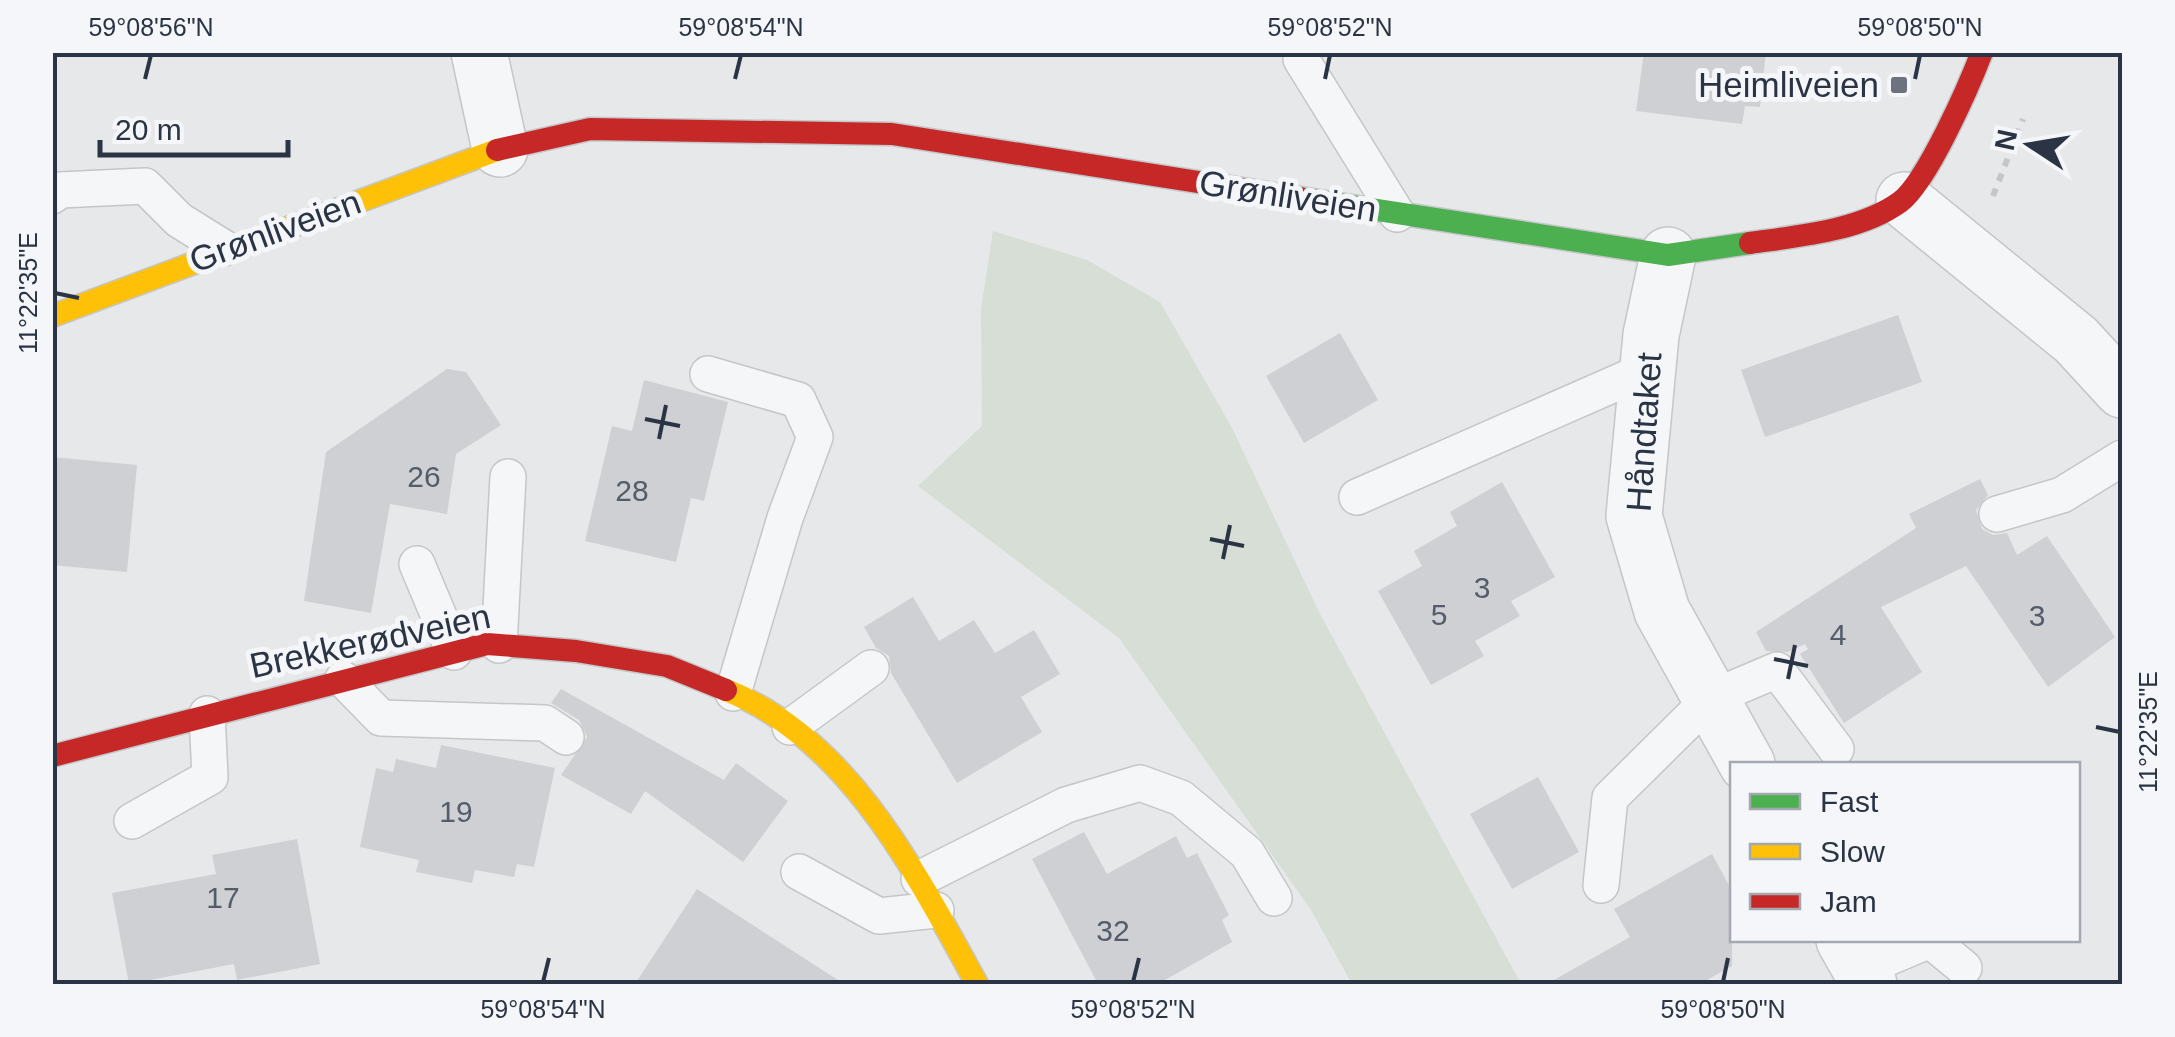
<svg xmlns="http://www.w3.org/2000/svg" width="2175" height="1037" font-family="Helvetica,sans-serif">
<rect width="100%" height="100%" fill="#e6e8ea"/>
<path fill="#d6ded6" d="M 993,231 L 1087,260 L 1160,302 L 1232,428 L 1319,612 L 1521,984 L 1352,984 L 1311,910 L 1119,638 L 918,486 L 982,426 L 981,309 Z"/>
<path fill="#ced0d3" d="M 1644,52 L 1766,52 L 1760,107 L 1745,106 L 1742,124 L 1636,111 Z
M 1898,315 L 1922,382 L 1765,437 L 1741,370 Z
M 1340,333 L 1378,400 L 1304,443 L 1266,376 Z
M 447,369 L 466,372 L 501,425 L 456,454 L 447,514 L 390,504 L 371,613 L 304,601 L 326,452 Z
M 644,380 L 728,402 L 704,501 L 691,498 L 676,562 L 585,541 L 612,426 L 632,431 Z
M 52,457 L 137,465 L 127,572 L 52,565 Z
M 1980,479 L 1988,495 L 1976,510 L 1982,529 L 1993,535 L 2007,533 L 2017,555 L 2047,536 L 2115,637 L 2048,687 L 1966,566 L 1881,607 L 1922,672 L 1844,723 L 1800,654 L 1808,649 L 1805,644 L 1788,652 L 1766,651 L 1756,632 L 1916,528 L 1909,514 Z
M 1502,482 L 1555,577 L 1511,601 L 1520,616 L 1475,641 L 1484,656 L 1431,685 L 1378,591 L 1422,566 L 1414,551 L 1457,526 L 1450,512 Z
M 913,597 L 939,641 L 974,620 L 995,653 L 1034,630 L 1060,674 L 1021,697 L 1042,732 L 957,783 L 891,673 L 889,656 L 876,648 L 864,627 Z
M 561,689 L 724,780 L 736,763 L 788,801 L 743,862 L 645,791 L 631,814 L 561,775 L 587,737 L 579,720 L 551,703 Z
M 441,745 L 555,768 L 534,867 L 517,864 L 514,877 L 475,870 L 472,883 L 416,872 L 419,860 L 360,847 L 376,768 L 393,772 L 396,759 L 436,768 Z
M 1538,777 L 1579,852 L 1512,889 L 1470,814 Z
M 1084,832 L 1107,874 L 1176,836 L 1187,858 L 1197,853 L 1229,915 L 1222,920 L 1232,942 L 1158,984 L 1098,984 L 1032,859 Z
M 297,839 L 320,964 L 237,980 L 234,964 L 129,984 L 112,893 L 216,874 L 212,855 Z
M 1712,854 L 1732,891 L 1732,966 L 1700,984 L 1547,984 L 1630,937 L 1614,909 Z
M 697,889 L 844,984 L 635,984 Z"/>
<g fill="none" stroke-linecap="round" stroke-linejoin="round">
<g stroke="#c4c6c8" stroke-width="38">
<path id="lane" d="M 1302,52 L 1301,59 L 1397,214
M 52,196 L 60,190 L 145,186 L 179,220 L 224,248
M 708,374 L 798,400 L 815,437 L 785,518 L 733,693
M 1357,497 L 1646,370
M 1997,514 L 2062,495 L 2122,458
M 417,564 L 454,652
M 499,645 L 508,477
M 343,679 L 381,718 L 545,723 L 566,737
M 790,727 L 871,668
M 132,821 L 210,777 L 207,714
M 799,872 L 879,916 L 936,910
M 919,879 L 1066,805 L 1140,783 L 1181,798 L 1247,853 L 1274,898
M 1601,885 L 1610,798 L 1711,698 L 1777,670 L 1836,749
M 1861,969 L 1930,940 L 1964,968"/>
</g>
<g stroke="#c4c6c8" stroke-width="58">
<path id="street" d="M 479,52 L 500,149
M 1904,200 L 2076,340 L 2122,390
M 1668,255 L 1651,335 L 1634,516 L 1662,611 L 1747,764
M 1844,940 L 1869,984"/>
</g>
<g stroke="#c4c6c8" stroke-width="25">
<path id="fast" d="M 1300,198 L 1668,255 L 1750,243"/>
</g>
<g stroke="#c4c6c8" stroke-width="25">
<path id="slow" d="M 52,316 L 497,150
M 726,690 C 849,739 916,873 977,984"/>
</g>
<g stroke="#c4c6c8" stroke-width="25">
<path id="jam" d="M 497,150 L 590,129 L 892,134 L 1300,198
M 1750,243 C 1798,236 1860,231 1900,202 C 1927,182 1969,86 1982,52
M 52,756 L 487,644 L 576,651 L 667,666 L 726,690"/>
</g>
<path stroke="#c5c6ca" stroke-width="6" stroke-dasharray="8 8" stroke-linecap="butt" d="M 1993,196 L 2023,119"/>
<use href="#lane" stroke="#f5f6f7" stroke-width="35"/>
<use href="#street" stroke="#f5f6f7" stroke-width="55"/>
<use href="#fast" stroke="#4caf50" stroke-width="22"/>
<use href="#slow" stroke="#ffc107" stroke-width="22"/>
<use href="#jam" stroke="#c62828" stroke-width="22"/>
</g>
<path fill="none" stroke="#2b3445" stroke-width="4" d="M 145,79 L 151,55M 735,79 L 741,55M 1325,79 L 1330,55M 1915,79 L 1920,55M 55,293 L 79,298M 645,419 L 680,426M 659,439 L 666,405M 1210,539 L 1244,546M 1223,559 L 1230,525M 1774,659 L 1808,666M 1788,679 L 1795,645M 2096,727 L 2120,732M 543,982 L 549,958M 1133,982 L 1139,958M 1723,982 L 1728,958"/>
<rect fill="#6c737f" stroke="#f4f6f9" stroke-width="4" x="1889" y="75" width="20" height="20" rx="5"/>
<g text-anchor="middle" stroke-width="10" stroke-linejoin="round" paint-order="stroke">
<g font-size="30" fill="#545c69">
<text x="424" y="487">26</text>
<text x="632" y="501">28</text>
<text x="1482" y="598">3</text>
<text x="1439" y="625">5</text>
<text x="2037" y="626">3</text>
<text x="1838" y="645">4</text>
<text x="456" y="822">19</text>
<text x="223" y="908">17</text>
<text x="1113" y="941">32</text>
</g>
<g font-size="35" fill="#2b3445" stroke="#f4f6f9" text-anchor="end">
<text x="1879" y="97">Heimliveien</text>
</g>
<g font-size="35" fill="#2b3445" stroke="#f4f6f9">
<text transform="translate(1288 196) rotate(9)" y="12">Grønliveien</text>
<text transform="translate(275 231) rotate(-20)" y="12">Grønliveien</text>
<text transform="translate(1644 432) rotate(-86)" y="12">Håndtaket</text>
<text transform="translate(370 641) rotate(-12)" y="12">Brekkerødveien</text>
</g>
</g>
<rect width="2175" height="1037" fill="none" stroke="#f4f6f9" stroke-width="110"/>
<rect x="1730" y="762" width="350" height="180" fill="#f4f6f9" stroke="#a4a8b1" stroke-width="2.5"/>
<rect x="1750" y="794" width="50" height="15" fill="#4caf50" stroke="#a4a8b1" stroke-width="2.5"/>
<text x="1820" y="812" font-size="30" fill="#2b3445">Fast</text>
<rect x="1750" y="844" width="50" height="15" fill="#ffc107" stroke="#a4a8b1" stroke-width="2.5"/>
<text x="1820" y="862" font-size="30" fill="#2b3445">Slow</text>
<rect x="1750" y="894" width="50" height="15" fill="#c62828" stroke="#a4a8b1" stroke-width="2.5"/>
<text x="1820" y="912" font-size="30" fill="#2b3445">Jam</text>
<g transform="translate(2030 145) rotate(282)" stroke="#f4f6f9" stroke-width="8" paint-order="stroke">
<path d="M0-8L18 38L0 25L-18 38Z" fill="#2b3445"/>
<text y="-15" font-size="28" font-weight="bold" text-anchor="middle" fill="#2b3445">N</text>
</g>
<path d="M100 140v15h188v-15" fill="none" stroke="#2b3445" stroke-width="5"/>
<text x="115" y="140" font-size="30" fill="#2b3445" stroke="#f4f6f9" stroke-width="8" paint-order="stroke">20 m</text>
<rect x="55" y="55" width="2065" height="927" fill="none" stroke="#2b3445" stroke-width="4"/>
<g font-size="25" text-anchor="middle" fill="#2b3445">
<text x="151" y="36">59°08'56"N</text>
<text x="741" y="36">59°08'54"N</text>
<text x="1330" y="36">59°08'52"N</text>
<text x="1920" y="36">59°08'50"N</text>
<text transform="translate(28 293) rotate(-90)" y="9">11°22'35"E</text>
<text transform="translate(2148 732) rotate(-90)" y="9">11°22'35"E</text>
<text x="543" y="1018">59°08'54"N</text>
<text x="1133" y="1018">59°08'52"N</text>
<text x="1723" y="1018">59°08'50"N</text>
</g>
</svg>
